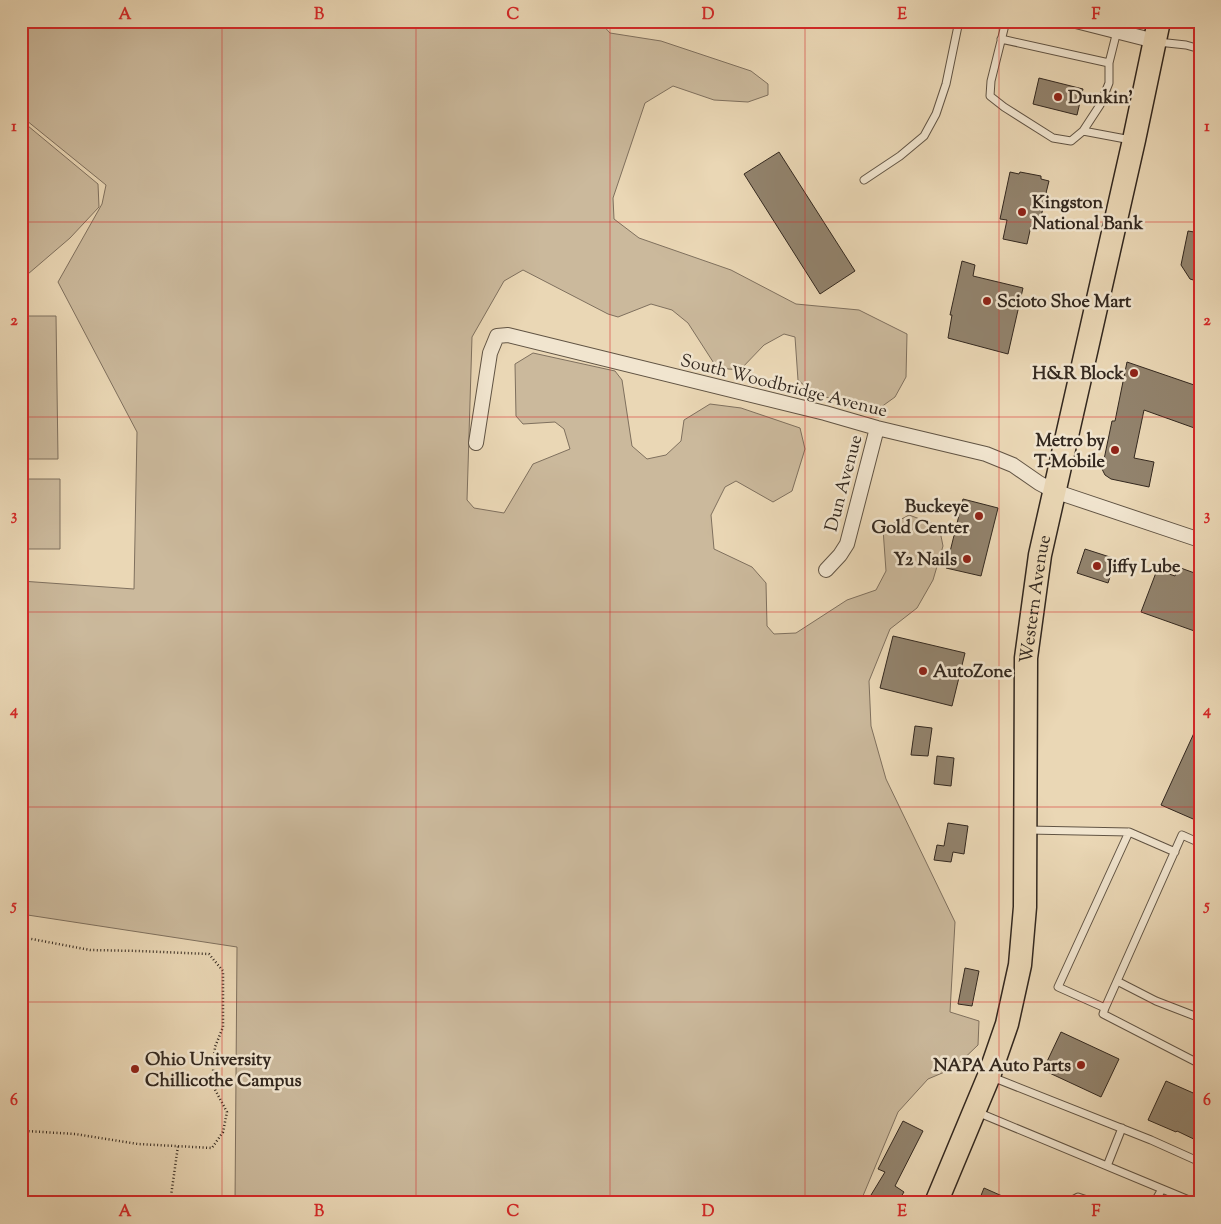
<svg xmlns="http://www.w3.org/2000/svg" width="1221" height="1224" font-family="'Sorts Mill Goudy',serif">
<rect width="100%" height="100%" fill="#ead7b5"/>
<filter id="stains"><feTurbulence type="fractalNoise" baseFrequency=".004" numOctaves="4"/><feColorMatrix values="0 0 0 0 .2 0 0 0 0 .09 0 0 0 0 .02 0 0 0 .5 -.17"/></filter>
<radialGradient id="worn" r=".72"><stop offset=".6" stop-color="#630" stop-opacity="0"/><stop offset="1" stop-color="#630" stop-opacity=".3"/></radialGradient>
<path fill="#cbb99c" stroke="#7f705e" d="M 21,21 L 599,21 L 610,33 L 661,41 L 751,71 L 768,84 L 768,95 L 748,102 L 714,100 L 673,86 L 645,103 L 613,198 L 614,219 L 639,238 L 731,270 L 796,304 L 859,310 L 907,334 L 906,377 L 895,397 L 877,410 L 814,394 L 798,380 L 795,337 L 784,334 L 764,345 L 740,370 L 717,368 L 688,323 L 672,310 L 651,304 L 618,317 L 608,314 L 523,270 L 504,281 L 472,337 L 467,500 L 474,508 L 504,513 L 533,464 L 570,449 L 564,429 L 555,422 L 523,424 L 516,416 L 515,364 L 533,353 L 615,371 L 622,380 L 632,446 L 647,459 L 666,455 L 681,441 L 684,420 L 710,404 L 741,408 L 800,428 L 805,449 L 792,491 L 773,502 L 736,481 L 725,487 L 711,515 L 714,549 L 752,567 L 766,583 L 767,626 L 774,634 L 796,633 L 847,600 L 876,590 L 886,571 L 883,529 L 909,515 L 939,526 L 943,546 L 933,580 L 917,608 L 890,629 L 869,681 L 871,726 L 886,779 L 955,922 L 950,1012 L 979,1021 L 978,1045 L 954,1068 L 928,1079 L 898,1112 L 860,1203 L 235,1203 L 237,947 L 21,914 L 21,581 L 134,589 L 137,432 L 58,282 L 102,204 L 106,185 L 21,116 Z
M 22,121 L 98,184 L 99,207 L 70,238 L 21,280 L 21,122 Z
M 21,316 L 56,316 L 58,459 L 21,459 Z
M 21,479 L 60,479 L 60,549 L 21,549 Z"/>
<path fill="#92836d" stroke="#33281f" d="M 1039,78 L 1083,89 L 1077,115 L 1033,104 Z
M 779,152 L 855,271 L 820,294 L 744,174 Z
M 1010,172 L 1019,174 L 1020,172 L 1041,176 L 1041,179 L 1049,181 L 1046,193 L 1048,194 L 1045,205 L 1044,205 L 1038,227 L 1031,226 L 1027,244 L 1003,239 L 1007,220 L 1000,219 Z
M 1188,231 L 1200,233 L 1200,282 L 1190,279 L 1181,265 Z
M 962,261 L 975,265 L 973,276 L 1023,288 L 1008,354 L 948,338 L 952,315 L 950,315 Z
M 1127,362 L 1200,387 L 1200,430 L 1144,410 L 1134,458 L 1154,462 L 1149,487 L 1111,479 L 1105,475 L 1102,469 L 1112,421 L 1115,421 Z
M 963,499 L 998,508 L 981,576 L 946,568 Z
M 1085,549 L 1116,559 L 1108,583 L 1077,573 Z
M 1178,567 L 1200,575 L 1200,633 L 1141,612 L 1157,570 L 1175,576 Z
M 893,636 L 965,653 L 952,706 L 880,688 Z
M 1200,720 L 1200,822 L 1161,805 Z
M 915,726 L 932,728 L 928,756 L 911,755 Z
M 937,756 L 954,758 L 951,786 L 934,784 Z
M 948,823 L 968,826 L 964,854 L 953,852 L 951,862 L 934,860 L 937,845 L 944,846 Z
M 965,968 L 979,971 L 972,1006 L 958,1004 Z
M 1061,1032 L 1119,1059 L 1101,1097 L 1043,1070 Z
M 1166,1081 L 1200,1096 L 1200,1142 L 1177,1131 L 1176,1132 L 1148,1120 Z
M 903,1121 L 923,1131 L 895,1186 L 904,1192 L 897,1203 L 883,1203 L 871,1195 L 885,1172 L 878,1169 Z
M 984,1188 L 1018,1203 L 978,1203 Z"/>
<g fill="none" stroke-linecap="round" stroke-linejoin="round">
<g stroke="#615444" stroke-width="9">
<path id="lane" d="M 1006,21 L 991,81 L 990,96 L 1004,107 L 1053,138 L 1071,141 L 1083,131 L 1100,105 L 1109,83 L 1109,63 L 1117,31
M 1001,39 L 1109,63
M 1158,42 L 1186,45 L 1200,49
M 1083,131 L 1131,140
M 864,180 L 900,156 L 924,136 L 936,114 L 946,84 L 959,21
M 1028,830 L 1129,832 L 1058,987 L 1105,1008 L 1182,835 L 1200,843
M 1129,832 L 1175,852
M 1117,981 L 1156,1001 L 1200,1018
M 1105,1008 L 1103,1014 L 1200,1064
M 992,1077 L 1151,1140 L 1200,1162
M 977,1112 L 1196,1203
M 1107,1166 L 1122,1128
M 1067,1203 L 1078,1197 L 1096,1203
M 1154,1203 L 1162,1189"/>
</g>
<g stroke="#615444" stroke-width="16">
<path id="street" d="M 1076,21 L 1155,41
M 476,443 L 490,353 L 497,336 L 508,335 L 825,413 L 877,428 L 986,454 L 1013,465 L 1039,483 L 1054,491 L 1200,540
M 826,570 L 840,555 L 847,544 L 877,428"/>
</g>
<g stroke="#33281f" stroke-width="25">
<g id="primary">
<path id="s1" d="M 936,1203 L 989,1076 L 1007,1024 L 1020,965 L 1025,907 L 1026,658 L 1040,555 L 1134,140 L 1159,21"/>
</g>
</g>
<path stroke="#33281f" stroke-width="2.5" stroke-dasharray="1 2.5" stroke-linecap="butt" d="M 21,937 L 90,950 L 139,951 L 209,954 L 223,971 L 223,1027 L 215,1047 L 212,1084 L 227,1112 L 223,1132 L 212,1148 L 138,1144 L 75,1134 L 26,1131 L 21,1130
M 170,1203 L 178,1146"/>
<use href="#lane" stroke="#f1e5cf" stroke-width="7"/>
<use href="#street" stroke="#f1e5cf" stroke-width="14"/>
<use href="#primary" stroke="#ead7b5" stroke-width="22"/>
</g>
<path fill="none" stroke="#d62828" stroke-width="1" stroke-opacity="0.55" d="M 222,21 L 222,1203M 416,21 L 416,1203M 610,21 L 610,1203M 805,21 L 805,1203M 999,21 L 999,1203M 21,222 L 1200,222M 21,417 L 1200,417M 21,612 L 1200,612M 21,807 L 1200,807M 21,1002 L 1200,1002"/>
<g fill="#8f2418" stroke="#f1e5cf" stroke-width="2">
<circle cx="1058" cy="97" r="5"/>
<circle cx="1022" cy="212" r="5"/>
<circle cx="987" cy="301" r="5"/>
<circle cx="1134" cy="373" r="5"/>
<circle cx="1115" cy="450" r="5"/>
<circle cx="979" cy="516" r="5"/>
<circle cx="967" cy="559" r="5"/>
<circle cx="1097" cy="566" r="5"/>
<circle cx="923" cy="671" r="5"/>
<circle cx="1081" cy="1065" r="5"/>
<circle cx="135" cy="1069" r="5"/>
</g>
<g text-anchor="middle" stroke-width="5" stroke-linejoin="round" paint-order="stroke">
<g font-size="18" font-weight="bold" fill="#33281f" stroke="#f1e5cf" text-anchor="start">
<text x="1068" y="103">Dunkin'</text>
<text x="1032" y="208">Kingston<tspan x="1032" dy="21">National Bank</tspan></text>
<text x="997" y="307">Scioto Shoe Mart</text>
<text x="1124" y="379" text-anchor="end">H&amp;R Block</text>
<text x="1105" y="446" text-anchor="end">Metro by<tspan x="1105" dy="21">T-Mobile</tspan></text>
<text x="969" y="512" text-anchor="end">Buckeye<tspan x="969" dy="21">Gold Center</tspan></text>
<text x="957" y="565" text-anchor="end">Y2 Nails</text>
<text x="1107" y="572">Jiffy Lube</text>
<text x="933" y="677">AutoZone</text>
<text x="145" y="1065">Ohio University<tspan x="145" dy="21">Chillicothe Campus</tspan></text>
<text x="1071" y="1071" text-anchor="end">NAPA Auto Parts</text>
</g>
<g font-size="18" fill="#33281f" stroke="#f1e5cf">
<text transform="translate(784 385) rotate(14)" y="6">South Woodbridge Avenue</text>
<text transform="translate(843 483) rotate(-75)" y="6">Dun Avenue</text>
<text dy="6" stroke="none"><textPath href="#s1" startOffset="620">Western Avenue</textPath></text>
</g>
</g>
<rect width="1221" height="1224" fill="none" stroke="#ead7b5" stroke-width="55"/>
<rect x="28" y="28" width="1166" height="1168" fill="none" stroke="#d62828" stroke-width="2"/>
<g font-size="16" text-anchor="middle" font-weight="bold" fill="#d62828">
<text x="125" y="19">A</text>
<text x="319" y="19">B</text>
<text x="513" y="19">C</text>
<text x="708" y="19">D</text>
<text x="902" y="19">E</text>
<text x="1096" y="19">F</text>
<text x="14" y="131">1</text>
<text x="1207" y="131">1</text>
<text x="14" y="325">2</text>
<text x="1207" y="325">2</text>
<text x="14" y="520">3</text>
<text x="1207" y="520">3</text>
<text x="14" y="715">4</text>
<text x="1207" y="715">4</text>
<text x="14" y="910">5</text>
<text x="1207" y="910">5</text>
<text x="14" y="1105">6</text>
<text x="1207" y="1105">6</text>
<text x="125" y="1216">A</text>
<text x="319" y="1216">B</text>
<text x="513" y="1216">C</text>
<text x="708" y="1216">D</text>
<text x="902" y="1216">E</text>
<text x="1096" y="1216">F</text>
</g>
<rect width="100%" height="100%" filter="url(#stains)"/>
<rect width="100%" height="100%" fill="url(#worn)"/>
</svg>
